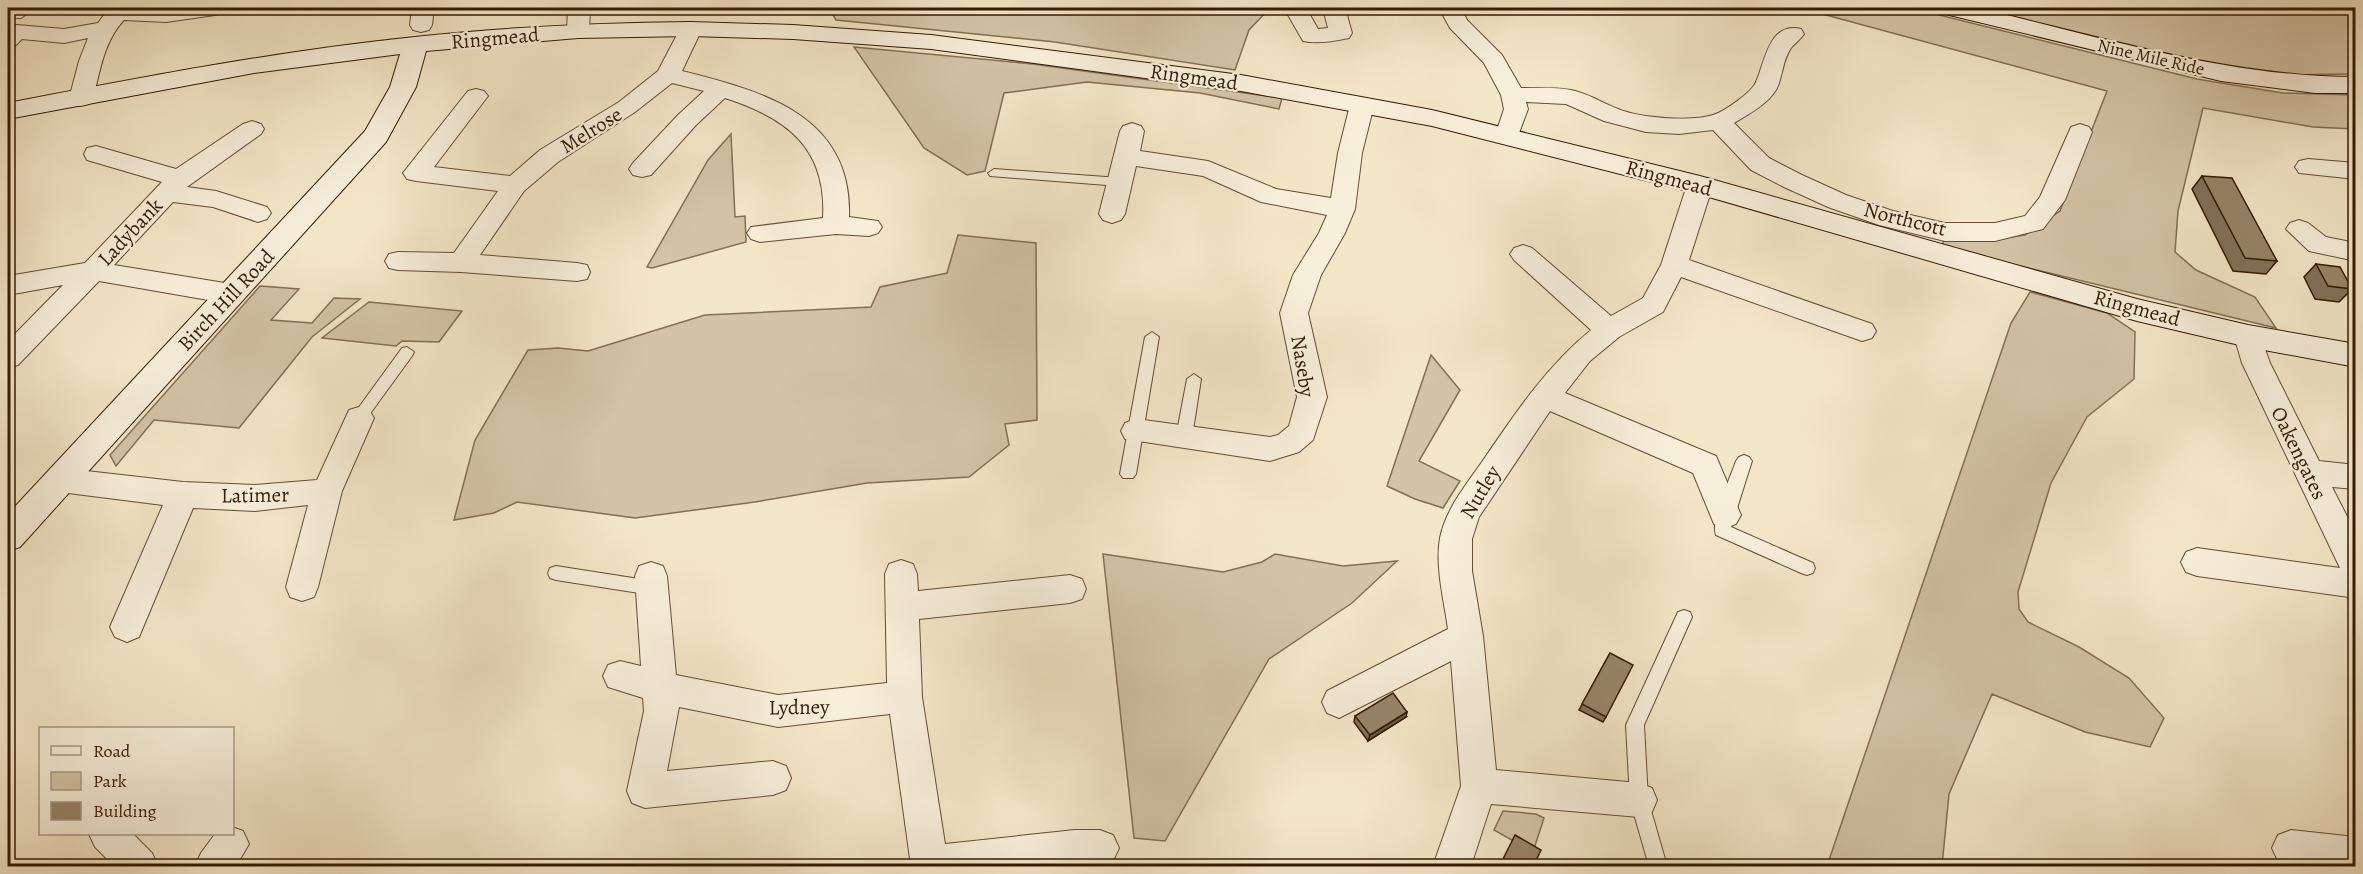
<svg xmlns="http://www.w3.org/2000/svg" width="2363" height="874" font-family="Alegreya,serif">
<rect width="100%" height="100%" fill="#f4e7c8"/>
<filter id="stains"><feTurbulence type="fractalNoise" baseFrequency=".00333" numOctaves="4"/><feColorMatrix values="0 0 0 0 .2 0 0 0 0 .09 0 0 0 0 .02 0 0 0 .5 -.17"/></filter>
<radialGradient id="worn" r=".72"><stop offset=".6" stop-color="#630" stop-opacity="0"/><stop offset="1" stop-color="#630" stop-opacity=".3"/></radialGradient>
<path fill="#d3c4a6" stroke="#846f54" stroke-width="1.5" d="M 829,8 L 1270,8 L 1249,30 L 1235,70 L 1055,42 L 836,20 Z
M 1800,8 L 1911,8 L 2197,79 L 2283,93 L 2355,95 L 2355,129 L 2313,127 L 2203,108 L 2178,211 L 2175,252 L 2196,270 L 2255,297 L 2276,328 L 1942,247 L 1944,238 L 1982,241 L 2025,235 L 2060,211 L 2107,91 Z
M 1977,8 L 2355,8 L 2355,74 L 2280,75 L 2193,62 Z
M 854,47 L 1033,64 L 1282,98 L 1279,109 L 1200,93 L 1087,82 L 1004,93 L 985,171 L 967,175 L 924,148 Z
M 731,134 L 735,217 L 745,216 L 746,242 L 652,268 L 647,267 L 708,160 Z
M 958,235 L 1036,243 L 1037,420 L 1005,424 L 1009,445 L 969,477 L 867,483 L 755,502 L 635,518 L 517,502 L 494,513 L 454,520 L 475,440 L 528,350 L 558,348 L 588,351 L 705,315 L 871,307 L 880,287 L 947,273 Z
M 260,286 L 299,289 L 271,320 L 312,323 L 334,298 L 360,299 L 312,337 L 239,428 L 154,420 L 116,466 L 110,455 Z
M 2030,292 L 2107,313 L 2135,332 L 2134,379 L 2087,417 L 2051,483 L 2018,592 L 2019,609 L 2028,622 L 2079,647 L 2129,678 L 2164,718 L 2150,747 L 2085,732 L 1992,694 L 1949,794 L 1942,866 L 1827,866 L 2011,323 Z
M 369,302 L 462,311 L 439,342 L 402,341 L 396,346 L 322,338 Z
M 1431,355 L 1460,390 L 1419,461 L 1460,481 L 1443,508 L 1415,499 L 1387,486 Z
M 1103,554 L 1223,572 L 1262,562 L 1275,554 L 1343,566 L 1397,561 L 1352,603 L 1269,659 L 1165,841 L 1134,838 Z
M 1503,811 L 1536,814 L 1544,818 L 1533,852 L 1494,830 Z"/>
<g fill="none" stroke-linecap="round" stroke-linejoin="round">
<g stroke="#644d34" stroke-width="2">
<path id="lane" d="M 22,8 L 35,8 L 21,18 L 13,18 L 13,14 Z
M 994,169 L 1120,178 L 1126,182 L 1120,186 L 990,176 L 988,173 Z
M 1152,332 L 1159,337 L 1136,474 L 1133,478 L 1123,478 L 1120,474 L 1145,337 Z
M 407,347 L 414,352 L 412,356 L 364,422 L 354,422 L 352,418 L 354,414 L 402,348 Z
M 1194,374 L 1201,379 L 1192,437 L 1189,441 L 1179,441 L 1176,437 L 1187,379 Z
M 1744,455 L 1749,457 L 1752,461 L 1731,527 L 1813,563 L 1815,568 L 1813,573 L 1807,575 L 1801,573 L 1716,535 C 1710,522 1731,476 1736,461 L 1739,457 Z
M 556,566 L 652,581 L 658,583 L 660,588 L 658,593 L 652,595 L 556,580 L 550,578 L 548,573 L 550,568 Z
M 1684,610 L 1690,612 L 1692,617 L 1644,725 L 1648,800 L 1667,866 L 1649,866 L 1630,800 L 1626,725 L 1678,612 Z"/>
</g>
<g stroke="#644d34" stroke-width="2">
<path id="street" d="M 109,8 L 226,8 L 223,13 L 215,15 L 166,22 L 124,20 C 104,41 100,71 93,99 L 89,104 L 81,106 L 73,104 L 69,99 L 79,61 L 88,38 L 64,43 L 22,39 L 16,45 L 8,47 L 9,27 L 17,25 L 64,29 L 98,23 Z
M 412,8 L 434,8 L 432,25 L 429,30 L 421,32 L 413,30 L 410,25 Z
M 568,8 L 590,8 L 589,31 L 586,36 L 578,38 L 570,36 L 567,31 Z
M 1284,8 L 1306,8 L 1318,29 L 1328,28 L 1323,8 L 1345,8 L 1352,33 L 1349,38 C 1335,41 1317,44 1303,41 Z
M 1439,8 L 1461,8 L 1467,20 L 1502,55 L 1521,88 C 1538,88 1555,87 1571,90 C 1587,93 1603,103 1618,109 C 1639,118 1691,122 1713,115 C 1724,112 1752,92 1756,82 C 1765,62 1769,21 1801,29 L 1804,34 C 1801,39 1795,43 1791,48 C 1784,58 1783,71 1779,83 C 1774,101 1749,114 1734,123 L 1769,158 L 1802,175 L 1846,195 L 1893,211 L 1945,223 L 1995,223 L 2025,216 L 2040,197 L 2071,127 L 2080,124 L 2089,127 L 2092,132 L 2065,200 L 2043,229 L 1995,241 L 1945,241 L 1879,225 L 1828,207 L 1784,187 L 1751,170 L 1713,130 L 1679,134 L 1646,132 L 1604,121 L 1566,104 L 1526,102 L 1528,109 L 1516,141 L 1507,144 L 1498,141 L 1495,136 L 1504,109 L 1501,95 L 1484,63 L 1450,28 Z
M 691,22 L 699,24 L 702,29 L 682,71 C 762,91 853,115 849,217 L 878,221 L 882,227 L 878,233 L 869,236 L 836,234 L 760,242 L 751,239 L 747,233 L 751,227 L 823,218 C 827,148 787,118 725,98 L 696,125 L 651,175 L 642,177 L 633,175 L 629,169 L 633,163 L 678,115 L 704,91 L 672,83 L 635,112 L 558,162 L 524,191 L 480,255 L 577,263 L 587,265 L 590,272 L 587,279 L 577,281 L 461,272 L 398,270 L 389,268 L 385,261 L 389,254 L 398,252 L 454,253 L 498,191 L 416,181 L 407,179 L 403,173 L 468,91 L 476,89 L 484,91 L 488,96 L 434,167 L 510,176 L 540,150 L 619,102 L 658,71 L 680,29 L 683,24 Z
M 1362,98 L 1370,100 L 1374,105 L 1362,153 L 1355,209 L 1345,233 L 1321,275 L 1308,313 L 1327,397 L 1313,440 L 1299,452 L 1270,461 L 1125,439 L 1121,431 L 1125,423 L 1136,419 L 1270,437 L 1278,435 L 1289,426 L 1297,397 L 1280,313 L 1293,275 L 1319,233 L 1327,215 L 1261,202 L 1203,176 L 1136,166 L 1125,214 L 1121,220 L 1112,223 L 1103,220 L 1099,214 L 1120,131 L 1123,126 L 1132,123 L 1141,126 L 1144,131 L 1140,151 L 1208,161 L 1276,189 L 1331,198 L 1338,153 L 1350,105 L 1354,100 Z
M 252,121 L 261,124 L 264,129 L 261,134 L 187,187 L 216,191 L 267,207 L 271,213 L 267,219 L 258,222 L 213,207 L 173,202 L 114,265 L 231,284 L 241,287 L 245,294 L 241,301 L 231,304 L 99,281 L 18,365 L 8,368 L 8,341 L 63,285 L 8,295 L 8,276 L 85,263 L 162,182 L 87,160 L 84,154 L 87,148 L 96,146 L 176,169 L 243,124 Z
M 2308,159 L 2356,163 L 2356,179 L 2299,173 L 2295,167 L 2299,161 Z
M 1700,177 L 1709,179 L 1713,185 L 1689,260 L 1872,324 L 1876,331 L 1872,338 L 1862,341 L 1681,277 L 1663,312 L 1619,337 L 1590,361 L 1565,393 L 1716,456 L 1741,515 L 1736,524 L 1725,528 L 1714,524 L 1693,473 L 1550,411 L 1479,517 L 1472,539 L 1472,571 L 1483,636 L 1496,770 L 1639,783 L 1652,788 L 1657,800 L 1652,812 L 1639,817 L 1491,804 L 1471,866 L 1433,866 L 1461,786 L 1451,661 L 1339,718 L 1327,713 L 1322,702 L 1327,691 L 1448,629 C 1444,600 1435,567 1440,538 C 1446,508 1467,484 1484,459 C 1516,412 1547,366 1591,330 L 1514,260 L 1510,254 L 1514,248 L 1523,245 L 1532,248 L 1611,316 L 1643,298 L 1661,265 L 1687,185 L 1691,179 Z
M 2299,220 L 2308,223 L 2326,237 L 2356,243 L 2356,261 L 2309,251 L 2286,229 L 2290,223 Z
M 2248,326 L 2258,329 L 2270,363 L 2319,461 L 2356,465 L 2356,489 L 2332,487 L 2356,534 L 2356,598 L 2197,576 L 2186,572 L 2181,562 L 2186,552 L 2197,548 L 2340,568 L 2242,363 L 2234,336 L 2238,329 Z
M 359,407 L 369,410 L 374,418 L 342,491 L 318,587 L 314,597 L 302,601 L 290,597 L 286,587 L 308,505 L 255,511 L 193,508 L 139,637 L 127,642 L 115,637 L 110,627 L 163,505 L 60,492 L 49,489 L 45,480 L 49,471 L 60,468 L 183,482 L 255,485 L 317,480 L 349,410 Z
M 901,560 L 913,564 L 917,574 L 918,591 L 1070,575 L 1082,579 L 1086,589 L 1082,599 L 1070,603 L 919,619 L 922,697 L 945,844 L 1075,830 L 1100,830 L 1113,835 L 1119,848 L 1113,861 L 1100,866 L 911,866 L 890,714 L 778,727 L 679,707 L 667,771 L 773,761 L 786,766 L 791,778 L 786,790 L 773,795 L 645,808 L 632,803 L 627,791 L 644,711 L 643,698 L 608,687 L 603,676 L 608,665 L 620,661 L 641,666 L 635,576 L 639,566 L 651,562 L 663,566 L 667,576 L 676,675 L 778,695 L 887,683 L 885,574 L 889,564 Z
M 232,827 L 243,831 L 249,844 L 236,866 L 195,866 L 201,853 L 215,834 L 232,834 Z
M 2291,830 L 2356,837 L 2356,866 L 2293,866 L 2278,861 L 2272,848 L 2278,835 Z
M 89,834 L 133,834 L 152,853 L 158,866 L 114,866 L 95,847 Z"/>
</g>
<g stroke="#341a02" stroke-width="2">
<path id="secondary" d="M 1938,8 L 1978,8 C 2102,37 2227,77 2356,77 L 2356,93 L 2315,93 L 2221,81 L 1941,13 Z
M 691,22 L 793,25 L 931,35 L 1241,75 L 1432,110 L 1700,176 L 2137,299 L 2248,325 L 2356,344 L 2356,367 L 2248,347 L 2137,321 L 1695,193 L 1432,126 L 1241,91 L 931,49 L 793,39 L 691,36 L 578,38 L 426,51 L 416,87 L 386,142 L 20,547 L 8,551 L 8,514 L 365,131 L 390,87 L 400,54 L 254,73 L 8,119 L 8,103 C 143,77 278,51 415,37 C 507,27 599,23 691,22 Z"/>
</g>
<use href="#lane" fill="#f8efdb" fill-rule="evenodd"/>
<use href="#street" fill="#f8efdb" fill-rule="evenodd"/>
<use href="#secondary" fill="#f8efdb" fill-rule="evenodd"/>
</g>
<path fill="#83725a" stroke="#341a02" stroke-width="1.5" d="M 2202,176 L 2277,261 L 2266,274 L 2233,271 L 2192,189 Z
M 2316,264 L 2352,289 L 2339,302 L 2315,299 L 2304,277 Z
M 1610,653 L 1606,717 L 1603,722 L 1579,710 Z
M 1355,716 L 1406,717 L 1368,741 L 1354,722 Z"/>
<path fill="#6a5d4a" stroke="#341a02" stroke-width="1.5" d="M 1407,712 L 1406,717 L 1368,741 L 1370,735 Z"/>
<path fill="#988569" stroke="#341a02" stroke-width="1.5" d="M 2202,176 L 2232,178 L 2277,261 L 2245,258 Z
M 2316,264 L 2340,267 L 2352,289 L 2328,286 Z
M 1610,653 L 1633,665 L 1606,717 L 1582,704 Z
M 1393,693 L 1407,712 L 1370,735 L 1355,716 Z
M 1515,835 L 1541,850 L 1533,867 L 1499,867 Z
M 1584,863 L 1590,867 L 1583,867 Z"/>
<g text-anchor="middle" stroke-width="4.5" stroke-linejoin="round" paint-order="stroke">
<g font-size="18" fill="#341a02" stroke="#f8efdb">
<text transform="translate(2151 57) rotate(13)" y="6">Nine Mile Ride</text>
</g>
<g font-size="21" fill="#341a02" stroke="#f8efdb">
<text transform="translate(495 38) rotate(-5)" y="7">Ringmead</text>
<text transform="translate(1194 77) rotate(8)" y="7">Ringmead</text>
<text transform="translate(591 130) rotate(-32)" y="7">Melrose</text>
<text transform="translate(1669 178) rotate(15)" y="7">Ringmead</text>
<text transform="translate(1905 219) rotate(14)" y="7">Northcott</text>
<text transform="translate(130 232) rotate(-47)" y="7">Ladybank</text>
<text transform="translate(226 300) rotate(-47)" y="7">Birch Hill Road</text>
<text transform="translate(2137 308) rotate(15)" y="7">Ringmead</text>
<text transform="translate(1303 366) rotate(81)" y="7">Naseby</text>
<text transform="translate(2299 453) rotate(64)" y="7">Oakengates</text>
<text transform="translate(1480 492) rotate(-59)" y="7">Nutley</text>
<text transform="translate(255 495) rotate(-1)" y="7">Latimer</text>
<text transform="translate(799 707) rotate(-1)" y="7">Lydney</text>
</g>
</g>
<rect width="2363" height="874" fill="none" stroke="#f4e7c8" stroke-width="30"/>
<rect x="9" y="9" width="2345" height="856" fill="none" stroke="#341a02" stroke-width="3"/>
<rect x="15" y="15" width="2333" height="844" fill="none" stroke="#341a02" stroke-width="1.5"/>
<rect x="39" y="727" width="195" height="108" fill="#f8efdb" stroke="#aa9a84" stroke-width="1.5"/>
<rect x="51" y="746" width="30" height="9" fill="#f8efdb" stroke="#aa9a84" stroke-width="1.5"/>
<text x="93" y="757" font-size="18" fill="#341a02">Road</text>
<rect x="51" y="772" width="30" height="18" fill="#d3c4a6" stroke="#aa9a84" stroke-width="1.5"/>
<text x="93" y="787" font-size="18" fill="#341a02">Park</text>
<rect x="51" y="802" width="30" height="18" fill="#988569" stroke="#aa9a84" stroke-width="1.5"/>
<text x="93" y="817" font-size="18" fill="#341a02">Building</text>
<rect width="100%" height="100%" filter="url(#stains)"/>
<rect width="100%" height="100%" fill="url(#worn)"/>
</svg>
